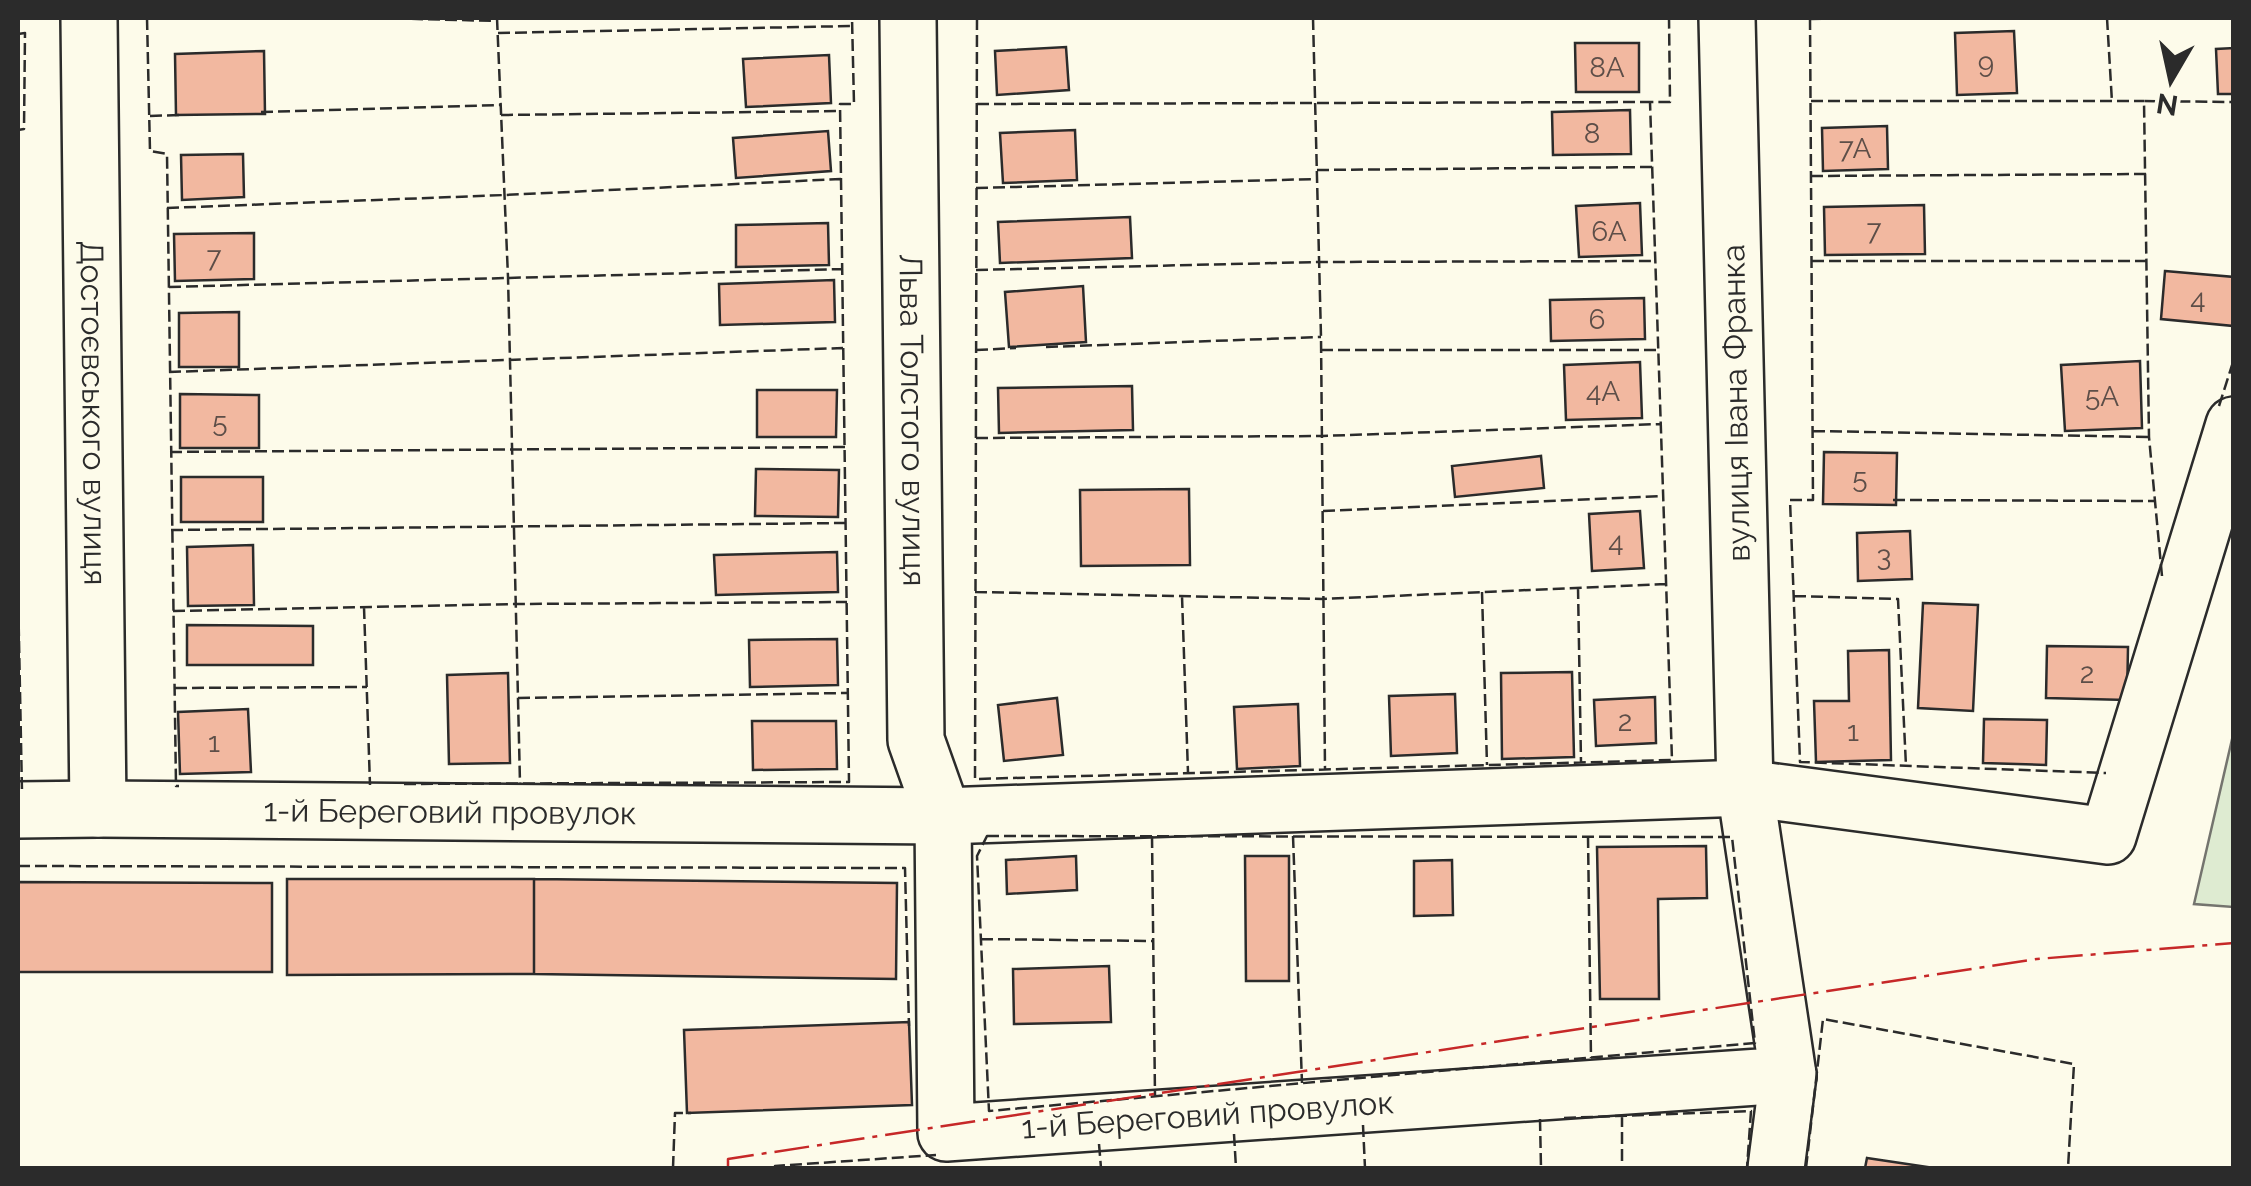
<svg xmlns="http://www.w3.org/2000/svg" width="2251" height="1186" font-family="Raleway,sans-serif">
<rect width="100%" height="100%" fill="#fdfbea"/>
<path fill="#deebd1" stroke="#74746e" stroke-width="2.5" d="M 2233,735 L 2233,907 L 2194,904 Z"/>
<path fill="#f2b8a0" stroke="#2b2b2b" stroke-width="2.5" d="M 2014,31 L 2017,93 L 1957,95 L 1955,33 Z
M 1575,43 L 1639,43 L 1639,92 L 1576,92 Z
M 1066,47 L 1069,90 L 997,95 L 995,51 Z
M 2234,48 L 2234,94 L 2218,94 L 2216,49 Z
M 264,51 L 265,114 L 176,115 L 175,54 Z
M 829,55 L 831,103 L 746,107 L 743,59 Z
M 1630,110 L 1631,154 L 1553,155 L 1552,112 Z
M 1887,126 L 1888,169 L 1823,171 L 1822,128 Z
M 1075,130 L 1077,180 L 1003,183 L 1000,133 Z
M 828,131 L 831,171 L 736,178 L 733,138 Z
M 243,154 L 244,197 L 182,200 L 181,155 Z
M 1640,203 L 1642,255 L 1579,257 L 1576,206 Z
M 1924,205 L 1925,254 L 1825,255 L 1824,207 Z
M 1130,217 L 1132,258 L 1000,263 L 998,222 Z
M 828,223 L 829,265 L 736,267 L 736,225 Z
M 254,233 L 254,279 L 175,281 L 174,234 Z
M 2165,271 L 2234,277 L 2234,326 L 2161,319 Z
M 834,280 L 835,322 L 720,325 L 719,284 Z
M 1083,286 L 1086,342 L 1009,347 L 1005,292 Z
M 1644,298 L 1645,339 L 1551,341 L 1550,300 Z
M 239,312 L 239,367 L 179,367 L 179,313 Z
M 2140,361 L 2142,428 L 2065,431 L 2061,365 Z
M 1640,362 L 1642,418 L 1566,420 L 1564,365 Z
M 1132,386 L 1133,430 L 999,433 L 998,388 Z
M 757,390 L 837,390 L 836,437 L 757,437 Z
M 180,394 L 259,395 L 259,448 L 180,448 Z
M 1824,452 L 1897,453 L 1896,505 L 1823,504 Z
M 1541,456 L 1544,488 L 1455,497 L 1452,466 Z
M 756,469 L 839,470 L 838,517 L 755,516 Z
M 181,477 L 263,477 L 263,522 L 181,522 Z
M 1189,489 L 1190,565 L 1081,566 L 1080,490 Z
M 1640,511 L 1644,568 L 1592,571 L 1589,514 Z
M 1910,531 L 1912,579 L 1858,581 L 1857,533 Z
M 253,545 L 254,605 L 188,606 L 187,547 Z
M 837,552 L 838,592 L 716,595 L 714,555 Z
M 1923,603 L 1978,605 L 1973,711 L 1918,708 Z
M 187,625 L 313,626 L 313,665 L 187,665 Z
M 837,639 L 838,685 L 750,687 L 749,640 Z
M 2047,646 L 2128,647 L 2127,700 L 2046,698 Z
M 1889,650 L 1891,760 L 1816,762 L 1814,701 L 1849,701 L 1848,651 Z
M 1572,672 L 1574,757 L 1502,759 L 1501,673 Z
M 508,673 L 510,763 L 449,764 L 447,675 Z
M 1455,694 L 1457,753 L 1391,756 L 1389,696 Z
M 1655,697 L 1656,743 L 1596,746 L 1594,700 Z
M 1057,698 L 1063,755 L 1004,761 L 998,705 Z
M 1298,704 L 1300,766 L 1237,769 L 1234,707 Z
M 248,709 L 251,772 L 180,774 L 178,712 Z
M 1984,719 L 2047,720 L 2046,765 L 1983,763 Z
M 752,721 L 836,721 L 837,769 L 753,770 Z
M 1706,846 L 1707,898 L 1658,899 L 1659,999 L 1600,999 L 1597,847 Z
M 1076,856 L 1077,890 L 1007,894 L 1006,860 Z
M 1245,856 L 1289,856 L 1289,981 L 1246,981 Z
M 1452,860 L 1453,915 L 1414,916 L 1414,861 Z
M 287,879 L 534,879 L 534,974 L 287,975 Z
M 534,879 L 897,883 L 896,979 L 534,974 Z
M 18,882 L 272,883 L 272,972 L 18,972 Z
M 1109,966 L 1111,1022 L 1014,1024 L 1013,969 Z
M 909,1022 L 912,1105 L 687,1113 L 684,1030 Z
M 1867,1158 L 1934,1168 L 1865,1168 Z"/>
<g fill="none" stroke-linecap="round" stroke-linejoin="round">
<g stroke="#2b2b2b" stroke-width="60">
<g id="minor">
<path id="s1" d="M 89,18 L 98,809"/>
<path id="s2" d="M 908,18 L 916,740 L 943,816 L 946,1133 L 1788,1075 L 1745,788 L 1727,18"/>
<path id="s3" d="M 18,810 L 98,809 L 943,816 L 1745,788 L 2108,836 L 2234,425"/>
<path d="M 1776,1168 L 1788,1075"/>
</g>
</g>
<use href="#minor" stroke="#fdfbea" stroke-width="55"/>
<path stroke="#2b2b2b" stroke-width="2.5" stroke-dasharray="12 5" stroke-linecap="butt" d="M 147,18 L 150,151 L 167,154 L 176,786 L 179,786
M 377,18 L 498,21
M 497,18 L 508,277 L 520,783
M 977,18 L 975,779 L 1672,760 L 1650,102 L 1670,102 L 1669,18
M 1313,18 L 1321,337 L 1325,770
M 1810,18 L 1813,500 L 1790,500 L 1800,762 L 2106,773
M 2107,18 L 2112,102
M 1810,19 L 1848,18
M 498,33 L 852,26
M 18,34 L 25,33 L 24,129 L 18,130
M 1811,101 L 2144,101
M 977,104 L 1650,102
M 261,112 L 501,105
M 501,115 L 840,111
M 150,116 L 181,115
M 1317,170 L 1652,167
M 1811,176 L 2146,174
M 976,188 L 1317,179
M 167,208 L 505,195 L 841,179
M 1812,261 L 2148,261
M 976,270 L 1319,262 L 1656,261
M 169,287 L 843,269
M 1046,347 L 1321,337
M 976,350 L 1016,348
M 1321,350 L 1658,350
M 169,372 L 843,348
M 2219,406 L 2234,359
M 1813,431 L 2149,437
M 976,438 L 1322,436 L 1661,424
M 170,452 L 845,447
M 1893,500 L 2154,501
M 1323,511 L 1663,496
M 171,530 L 846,523
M 2162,576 L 2149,437 L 2144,101 L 2234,102
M 1578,587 L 1581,762
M 18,590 L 22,792
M 975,592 L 1323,599 L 1666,584
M 1482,592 L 1487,765
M 1182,596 L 1188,773
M 1794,596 L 1898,599 L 1906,766
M 364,607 L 370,785
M 173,611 L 516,604 L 847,602
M 175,688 L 367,687
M 518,698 L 848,693
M 404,784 L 849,782 L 840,104 L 854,104 L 852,18
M 987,836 L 1732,837 L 1755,1043 L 989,1111 L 977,856 Z
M 1152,836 L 1155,1096
M 1293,836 L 1302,1083
M 1588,836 L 1591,1058
M 18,866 L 905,868 L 909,1026
M 981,939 L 1153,941
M 1622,1115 L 1622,1168
M 1564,1118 L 1751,1111 L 1747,1168
M 1540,1119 L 1541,1168
M 1363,1125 L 1365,1168
M 1234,1134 L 1236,1168
M 1099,1144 L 1101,1168
M 673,1168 L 675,1113 L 691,1113
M 775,1168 L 775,1166 L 936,1155
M 1806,1168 L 1823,1019 L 2074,1064 L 2068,1168"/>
<path stroke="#c62828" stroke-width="2.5" stroke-dasharray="35 8 5 8" stroke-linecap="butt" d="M 728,1168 L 728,1159 L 2037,959 L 2234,943"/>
</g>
<g text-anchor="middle" stroke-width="8" stroke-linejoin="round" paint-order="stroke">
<g font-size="28" fill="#5d4e48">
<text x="1986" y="73">9</text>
<text x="1607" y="77">8А</text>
<text x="1592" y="143">8</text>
<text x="1855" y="158">7А</text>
<text x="1874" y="240">7</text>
<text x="1609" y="241">6А</text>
<text x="214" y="267">7</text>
<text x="2198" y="308">4</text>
<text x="1597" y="329">6</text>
<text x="1603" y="401">4А</text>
<text x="2102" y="406">5А</text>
<text x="220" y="432">5</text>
<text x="1860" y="488">5</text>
<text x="1616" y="551">4</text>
<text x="1884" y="566">3</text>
<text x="2087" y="683">2</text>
<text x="1625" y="731">2</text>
<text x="1853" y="741">1</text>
<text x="214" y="752">1</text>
</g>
<g font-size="32" fill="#2b2b2b" stroke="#fdfbea">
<text transform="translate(1736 403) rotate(-91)" y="11">вулиця Івана Франка</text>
<text dy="11" stroke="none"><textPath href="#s1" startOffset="395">Достоєвського вулиця</textPath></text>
<text dy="11" stroke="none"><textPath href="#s2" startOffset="402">Льва Толстого вулиця</textPath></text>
<text dy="11" stroke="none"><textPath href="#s3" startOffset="432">1-й Береговий провулок</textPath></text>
<text dy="11" stroke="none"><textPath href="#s2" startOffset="1382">1-й Береговий провулок</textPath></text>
</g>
</g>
<rect width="2251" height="1186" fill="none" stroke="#2b2b2b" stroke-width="40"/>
<g transform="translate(2171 80) rotate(189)" stroke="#fdfbea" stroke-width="8" paint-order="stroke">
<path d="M0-8L18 38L0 25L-18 38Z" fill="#2b2b2b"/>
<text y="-15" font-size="28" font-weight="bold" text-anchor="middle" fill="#2b2b2b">N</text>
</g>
</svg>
